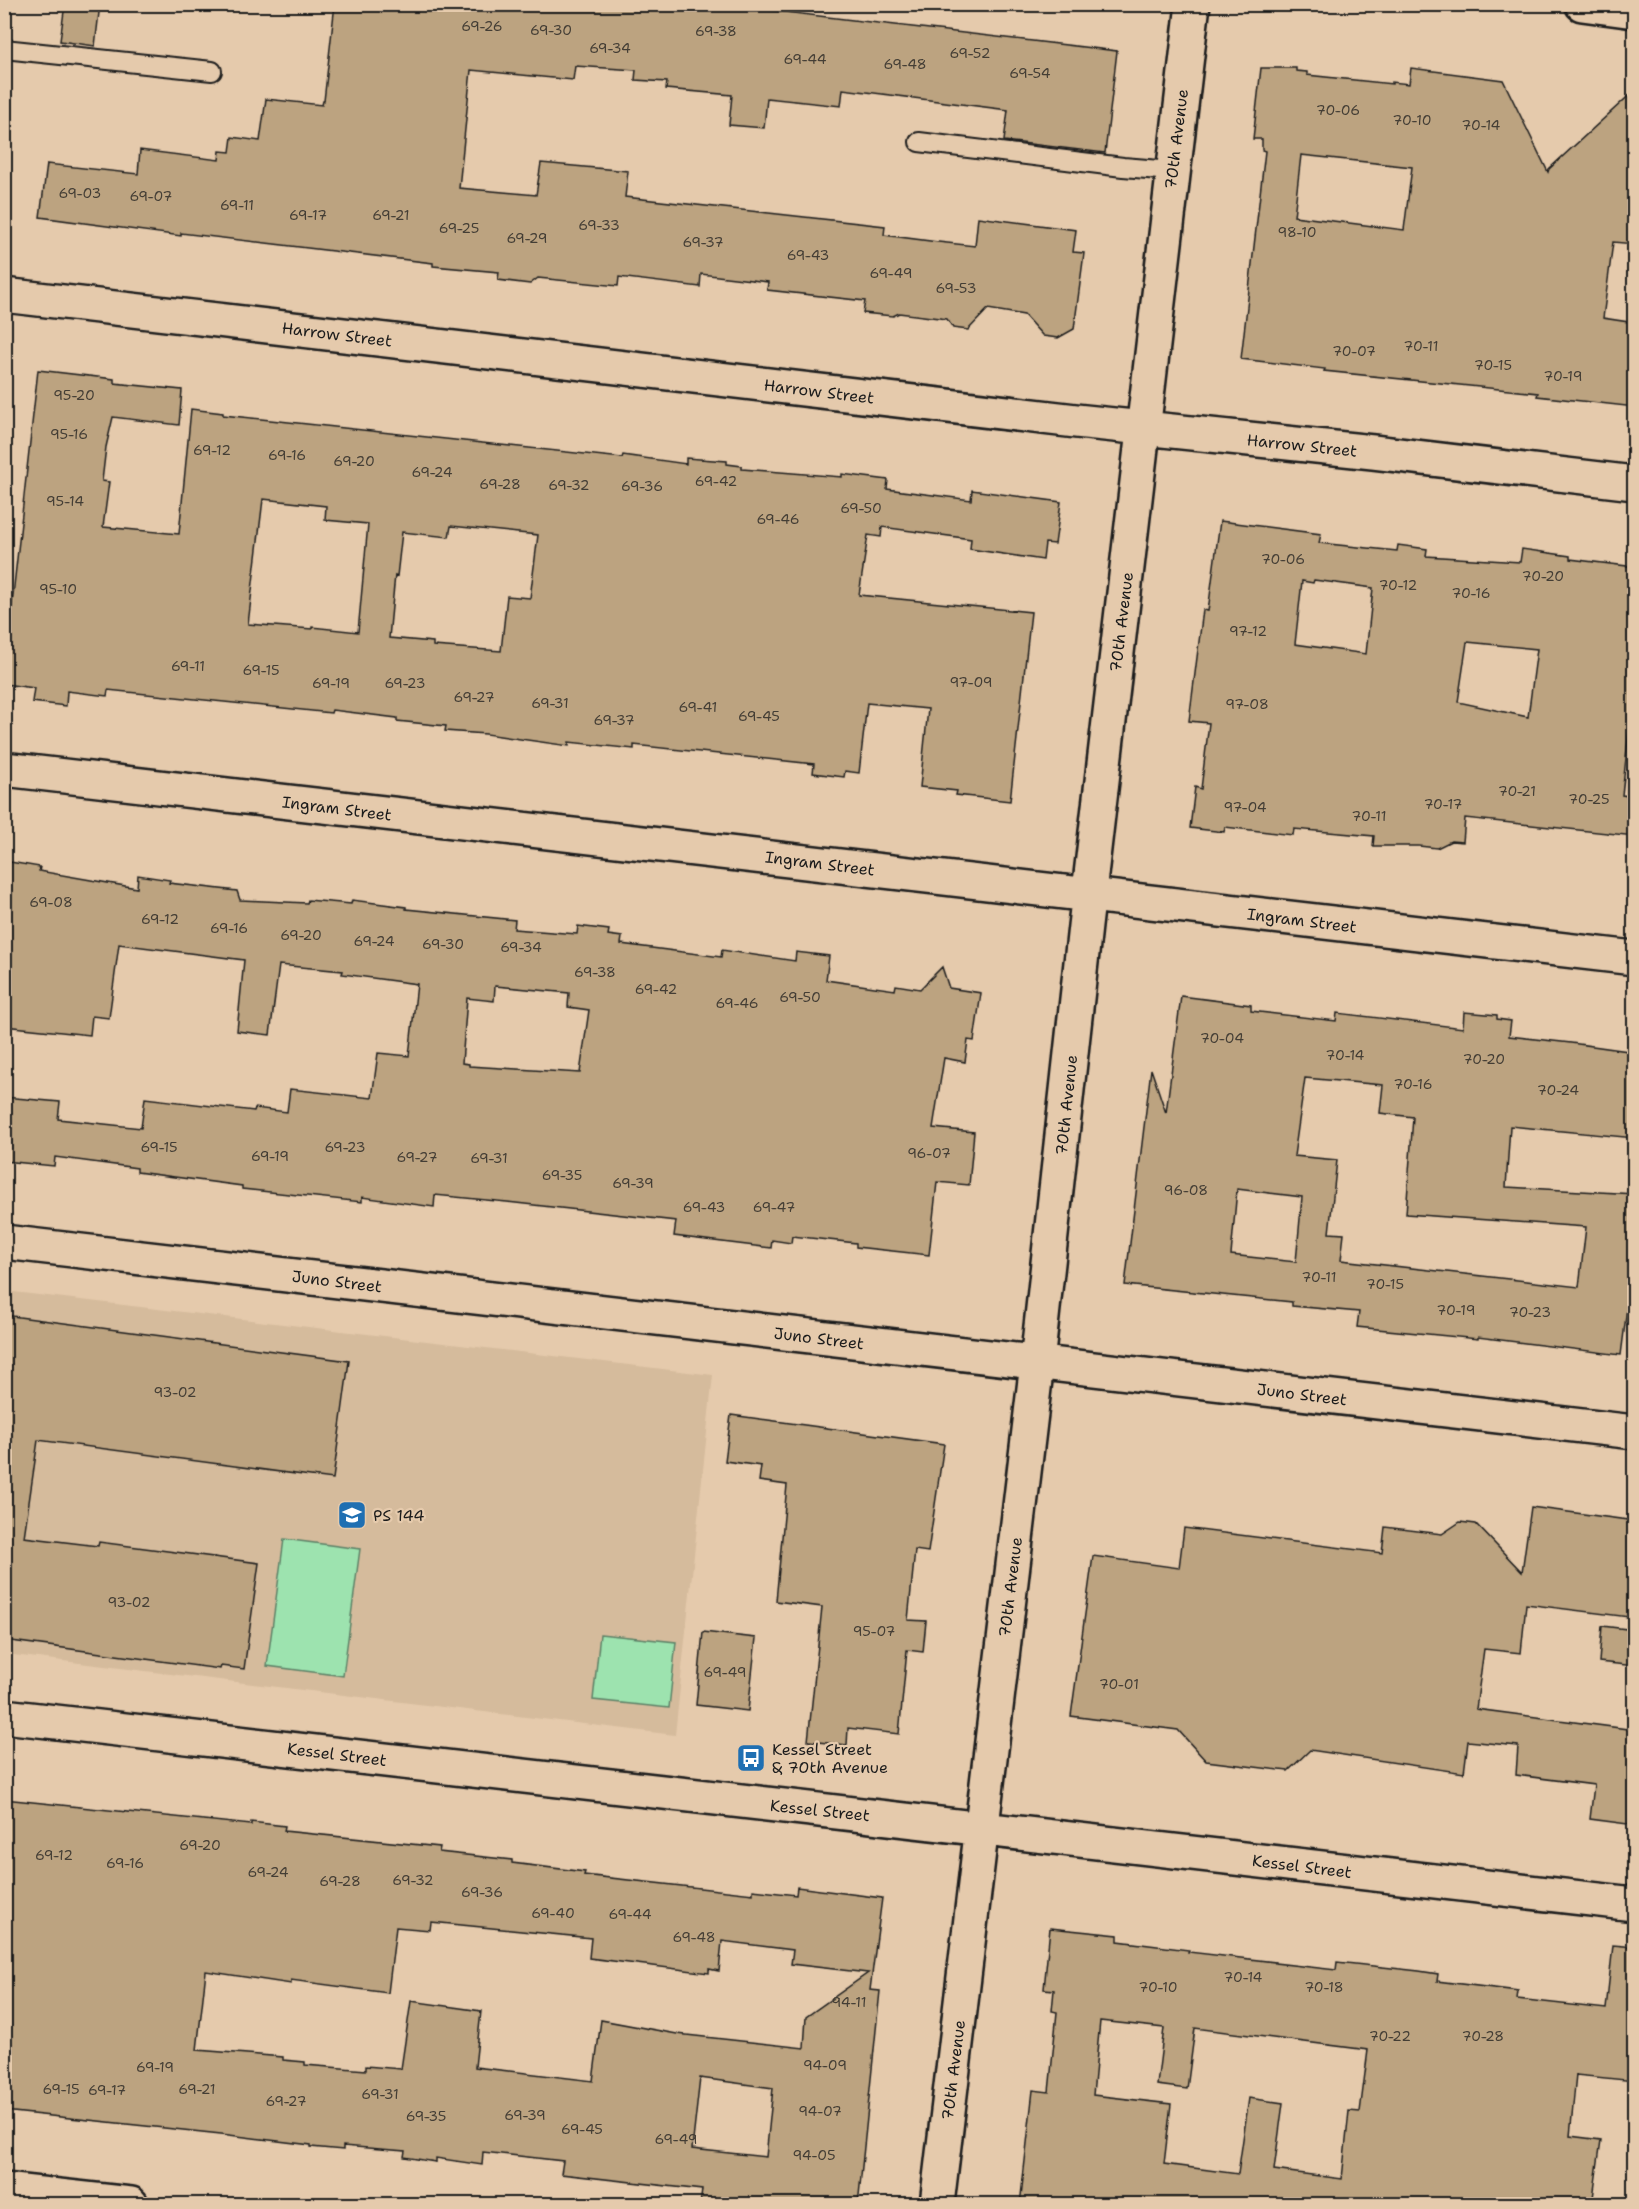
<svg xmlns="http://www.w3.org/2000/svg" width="1639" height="2209" font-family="'Shantell Sans',sans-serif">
<rect width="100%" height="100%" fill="#e5caac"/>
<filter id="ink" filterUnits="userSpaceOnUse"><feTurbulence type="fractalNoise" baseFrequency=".0167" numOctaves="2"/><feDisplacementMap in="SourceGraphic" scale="12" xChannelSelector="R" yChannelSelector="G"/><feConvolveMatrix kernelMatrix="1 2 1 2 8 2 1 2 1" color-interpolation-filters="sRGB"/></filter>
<g filter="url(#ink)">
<path fill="#d5bb9c" d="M 5,1291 L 713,1375 L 675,1735 L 5,1654 Z"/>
<path fill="#9de3af" stroke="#5c8066" stroke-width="1.5" d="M 284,1539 L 360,1549 L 343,1676 L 267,1666 Z
M 600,1634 L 676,1642 L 669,1708 L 593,1700 Z"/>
<path fill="#bca380" stroke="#1c1c1c" stroke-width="1.5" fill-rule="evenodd" d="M 65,4 L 100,4 L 95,46 L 60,41 Z
M 335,4 L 717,4 L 1117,51 L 1105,153 L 1004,141 L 1008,110 L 843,89 L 841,106 L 767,98 L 764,128 L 729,125 L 732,95 L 666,89 L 667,82 L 635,80 L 636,70 L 575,66 L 573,80 L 471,70 L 459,188 L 536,195 L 541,163 L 628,171 L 625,197 L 885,226 L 884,235 L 938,242 L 975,246 L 978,217 L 1076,230 L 1073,252 L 1084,253 L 1074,329 L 1058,338 L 1043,336 L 1024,315 L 988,309 L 968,330 L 953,328 L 947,319 L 899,313 L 893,316 L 863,313 L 865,301 L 767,290 L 768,282 L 701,274 L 700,287 L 619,277 L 618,286 L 538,278 L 530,284 L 498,280 L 499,272 L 433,266 L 433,263 L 181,233 L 181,236 L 40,217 L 47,164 L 138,174 L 140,150 L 219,160 L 220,151 L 230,152 L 232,137 L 260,141 L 266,99 L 322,105 L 323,101 L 324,101 Z
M 1261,68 L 1296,68 L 1296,71 L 1307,72 L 1307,75 L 1392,84 L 1392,82 L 1409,84 L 1411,68 L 1503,80 L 1548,172 L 1549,169 L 1635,90 L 1635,244 L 1613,242 L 1603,318 L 1635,323 L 1635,407 L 1537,396 L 1538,393 L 1324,371 L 1325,369 L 1241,359 L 1265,151 L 1262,150 L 1262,139 L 1253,139 ZM 1301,155 L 1412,167 L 1404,230 L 1294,216 Z
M 38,370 L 114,379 L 114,383 L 182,390 L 179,425 L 113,417 L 106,447 L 102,481 L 109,482 L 103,527 L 179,534 L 191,409 L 223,413 L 223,415 L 622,458 L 623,455 L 686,464 L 686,458 L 727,461 L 727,464 L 742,466 L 742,469 L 842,477 L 842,474 L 888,480 L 887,489 L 971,500 L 972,490 L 1061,502 L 1055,544 L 1045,543 L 1043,560 L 970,549 L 971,539 L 882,527 L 881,537 L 868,535 L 859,595 L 1031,612 L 1010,801 L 956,795 L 957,791 L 920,787 L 928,709 L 867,703 L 859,773 L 845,771 L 844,777 L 813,773 L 814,764 L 634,745 L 634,749 L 569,742 L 569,746 L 486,734 L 445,731 L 446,726 L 397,721 L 397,718 L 332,710 L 331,713 L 108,690 L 107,696 L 67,691 L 66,706 L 32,702 L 34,688 L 4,684 L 4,621 L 10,622 ZM 263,499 L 326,506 L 325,520 L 368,524 L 358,632 L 312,627 L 312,629 L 248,624 ZM 451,526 L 538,535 L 530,598 L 507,596 L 501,651 L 433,646 L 433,642 L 389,638 L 395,575 L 397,576 L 402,532 L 449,537 Z
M 1220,521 L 1321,534 L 1319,543 L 1397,551 L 1398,545 L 1427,549 L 1426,556 L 1520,562 L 1522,549 L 1570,556 L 1570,559 L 1635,567 L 1635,722 L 1630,721 L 1622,795 L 1635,797 L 1635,836 L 1465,818 L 1463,842 L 1451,841 L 1437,848 L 1419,846 L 1373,846 L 1374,836 L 1294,829 L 1293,835 L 1225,827 L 1224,832 L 1190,828 L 1195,787 L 1201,789 L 1209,723 L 1189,721 L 1203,610 L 1208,611 ZM 1314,580 L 1373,588 L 1366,654 L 1295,644 L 1302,581 L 1313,583 ZM 1467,642 L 1537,649 L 1528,717 L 1458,702 Z
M 4,861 L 40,867 L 39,871 L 137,888 L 138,875 L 170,880 L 169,883 L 237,891 L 240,900 L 307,903 L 308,900 L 351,904 L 352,900 L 406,907 L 406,909 L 515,920 L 514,929 L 577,934 L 578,926 L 609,930 L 608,935 L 622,937 L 621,944 L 721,957 L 722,950 L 795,961 L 796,952 L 829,956 L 826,980 L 895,990 L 896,985 L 920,989 L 942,967 L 949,988 L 981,993 L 974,1041 L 968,1040 L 965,1062 L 944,1058 L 933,1128 L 974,1132 L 969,1185 L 937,1182 L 929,1255 L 856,1247 L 856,1243 L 792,1236 L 791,1243 L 772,1240 L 771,1248 L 674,1236 L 676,1221 L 507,1202 L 435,1195 L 434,1207 L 362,1197 L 362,1202 L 242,1189 L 242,1186 L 137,1172 L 137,1168 L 55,1157 L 54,1166 L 4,1161 L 4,1097 L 60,1102 L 58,1119 L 141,1128 L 145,1098 L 254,1111 L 255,1108 L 287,1112 L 290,1089 L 372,1098 L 378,1053 L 409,1056 L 417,984 L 342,974 L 343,971 L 279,965 L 270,1035 L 237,1031 L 244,960 L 119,944 L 109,1018 L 92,1016 L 90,1035 L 4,1026 ZM 495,986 L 569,993 L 568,1007 L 589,1010 L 580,1073 L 469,1066 L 469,1064 L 462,1063 L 467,998 L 494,1001 Z
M 1181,996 L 1251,1005 L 1251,1011 L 1336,1021 L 1337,1013 L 1463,1028 L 1464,1012 L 1497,1015 L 1497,1019 L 1511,1021 L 1509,1036 L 1571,1043 L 1635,1052 L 1635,1138 L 1510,1126 L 1506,1187 L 1635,1194 L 1635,1245 L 1621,1355 L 1478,1337 L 1478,1339 L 1357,1327 L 1359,1312 L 1292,1306 L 1292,1302 L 1125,1285 L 1151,1069 L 1166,1113 ZM 1305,1078 L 1383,1085 L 1380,1113 L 1413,1117 L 1406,1214 L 1586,1227 L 1579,1287 L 1341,1260 L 1344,1234 L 1329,1233 L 1337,1160 L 1294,1156 ZM 1237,1189 L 1302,1197 L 1296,1262 L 1231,1255 Z
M 4,1315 L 349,1361 L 333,1479 L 38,1440 L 24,1537 L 98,1546 L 99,1542 L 259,1563 L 244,1669 L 221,1666 L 220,1669 L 4,1640 Z
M 731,1415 L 944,1444 L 928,1552 L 915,1550 L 908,1620 L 926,1621 L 923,1652 L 907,1650 L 899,1734 L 848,1728 L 847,1745 L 808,1741 L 822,1607 L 776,1601 L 787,1485 L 759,1481 L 761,1466 L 725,1461 Z
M 1531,1507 L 1635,1521 L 1635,1570 L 1629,1617 L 1526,1604 L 1521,1653 L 1484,1649 L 1476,1709 L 1635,1730 L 1635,1825 L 1590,1819 L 1594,1785 L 1516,1775 L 1518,1746 L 1468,1741 L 1464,1773 L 1310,1750 L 1288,1771 L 1206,1761 L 1178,1730 L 1071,1716 L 1093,1556 L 1179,1568 L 1184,1528 L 1382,1553 L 1385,1527 L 1442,1534 L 1460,1522 L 1476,1524 L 1522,1572 Z
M 1602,1626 L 1635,1630 L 1635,1666 L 1599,1662 Z
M 703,1632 L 756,1638 L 748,1711 L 696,1705 Z
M 4,1799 L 251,1825 L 251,1822 L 285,1826 L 284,1831 L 440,1847 L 439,1852 L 512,1860 L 512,1863 L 585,1872 L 584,1875 L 753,1894 L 753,1890 L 796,1895 L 797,1887 L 882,1898 L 870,1990 L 880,1991 L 858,2205 L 700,2205 L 702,2190 L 561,2174 L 563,2161 L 483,2152 L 482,2165 L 436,2158 L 436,2162 L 404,2157 L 405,2151 L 343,2146 L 343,2150 L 311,2147 L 311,2145 L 221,2134 L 4,2111 L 4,2036 L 8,1998 L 4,1998 ZM 431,1922 L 591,1938 L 589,1958 L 709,1973 L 709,1969 L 719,1971 L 722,1941 L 793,1950 L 791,1964 L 868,1973 L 806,2017 L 804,2048 L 677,2034 L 601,2020 L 593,2081 L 475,2067 L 481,2011 L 411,2001 L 401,2069 L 366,2066 L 366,2070 L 305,2065 L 305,2062 L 283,2060 L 283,2057 L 197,2050 L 206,1971 L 291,1984 L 291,1980 L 388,1993 L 396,1927 L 430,1930 ZM 700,2078 L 773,2088 L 766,2157 L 692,2149 Z
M 1050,1928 L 1118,1935 L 1118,1941 L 1189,1950 L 1188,1952 L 1275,1962 L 1275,1963 L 1336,1970 L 1337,1962 L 1419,1971 L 1438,1974 L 1437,1981 L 1518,1991 L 1517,1999 L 1606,2009 L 1613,1945 L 1635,1947 L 1635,2081 L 1576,2075 L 1570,2136 L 1601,2140 L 1592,2205 L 1020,2205 L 1033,2090 L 1049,2092 L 1057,2012 L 1052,2011 L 1054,1990 L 1044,1989 ZM 1100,2021 L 1164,2028 L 1157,2085 L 1187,2089 L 1195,2028 L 1368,2050 L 1360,2112 L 1349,2111 L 1342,2179 L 1274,2170 L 1283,2103 L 1249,2098 L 1238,2174 L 1164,2164 L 1171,2104 L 1093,2095 Z"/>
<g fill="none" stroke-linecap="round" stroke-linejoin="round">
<g stroke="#1c1c1c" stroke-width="22">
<path id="lane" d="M 4,49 L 212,71
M 919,142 L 1123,167 L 1172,171"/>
</g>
<g stroke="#1c1c1c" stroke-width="38">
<path id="street" d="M 1582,4 L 1634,11
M 4,295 L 1076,421 L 1373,452 L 1634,483
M 4,769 L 1634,958
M 4,1242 L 1634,1432
M 4,1716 L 1634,1904
M 4,2190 L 131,2204
M 937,2204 L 1037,1363 L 1085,926 L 1193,4"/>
</g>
<use href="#lane" stroke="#e5caac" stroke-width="18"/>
<use href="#street" stroke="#e5caac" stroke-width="33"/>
</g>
</g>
<defs>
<g id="school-square" transform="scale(1.5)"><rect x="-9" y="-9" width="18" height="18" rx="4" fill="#1f6fb2" stroke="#e5caac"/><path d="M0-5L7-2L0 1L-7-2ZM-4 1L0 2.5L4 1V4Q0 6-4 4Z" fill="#fff"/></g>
<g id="bus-square" transform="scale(1.5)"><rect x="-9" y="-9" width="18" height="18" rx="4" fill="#1f6fb2" stroke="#e5caac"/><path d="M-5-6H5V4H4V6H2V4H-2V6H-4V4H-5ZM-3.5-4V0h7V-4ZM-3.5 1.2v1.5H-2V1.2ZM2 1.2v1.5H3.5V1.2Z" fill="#fff"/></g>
</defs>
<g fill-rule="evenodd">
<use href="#school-square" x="352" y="1515"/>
<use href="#bus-square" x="751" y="1758"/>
</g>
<g text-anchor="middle" stroke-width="4.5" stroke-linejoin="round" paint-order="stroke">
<g font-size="14" fill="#443e35">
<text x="482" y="31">69-26</text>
<text x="551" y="35">69-30</text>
<text x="716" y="36">69-38</text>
<text x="610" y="53">69-34</text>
<text x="970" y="58">69-52</text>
<text x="805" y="64">69-44</text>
<text x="905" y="69">69-48</text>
<text x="1030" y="78">69-54</text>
<text x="1338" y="115">70-06</text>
<text x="1412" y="125">70-10</text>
<text x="1481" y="130">70-14</text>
<text x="80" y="198">69-03</text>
<text x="151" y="201">69-07</text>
<text x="237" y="210">69-11</text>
<text x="308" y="220">69-17</text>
<text x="391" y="220">69-21</text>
<text x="599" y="230">69-33</text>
<text x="459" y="233">69-25</text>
<text x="1297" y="237">98-10</text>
<text x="527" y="243">69-29</text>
<text x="703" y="247">69-37</text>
<text x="808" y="260">69-43</text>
<text x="891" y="278">69-49</text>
<text x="956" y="293">69-53</text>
<text x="1421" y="351">70-11</text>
<text x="1354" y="356">70-07</text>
<text x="1493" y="370">70-15</text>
<text x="1563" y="381">70-19</text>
<text x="74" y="400">95-20</text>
<text x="69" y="439">95-16</text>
<text x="212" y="455">69-12</text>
<text x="287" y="460">69-16</text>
<text x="354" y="466">69-20</text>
<text x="432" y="477">69-24</text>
<text x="716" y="486">69-42</text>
<text x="500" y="489">69-28</text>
<text x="569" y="490">69-32</text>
<text x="642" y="491">69-36</text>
<text x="65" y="506">95-14</text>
<text x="861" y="513">69-50</text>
<text x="778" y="524">69-46</text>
<text x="1283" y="564">70-06</text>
<text x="1543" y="581">70-20</text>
<text x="1398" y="590">70-12</text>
<text x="58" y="594">95-10</text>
<text x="1471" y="598">70-16</text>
<text x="1248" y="636">97-12</text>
<text x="188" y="671">69-11</text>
<text x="261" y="675">69-15</text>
<text x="971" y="687">97-09</text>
<text x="331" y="688">69-19</text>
<text x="405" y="688">69-23</text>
<text x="474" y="702">69-27</text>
<text x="550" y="708">69-31</text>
<text x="1247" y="709">97-08</text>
<text x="698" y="712">69-41</text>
<text x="759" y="721">69-45</text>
<text x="614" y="725">69-37</text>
<text x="1517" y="796">70-21</text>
<text x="1589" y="804">70-25</text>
<text x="1443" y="809">70-17</text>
<text x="1245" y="812">97-04</text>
<text x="1369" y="821">70-11</text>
<text x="51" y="907">69-08</text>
<text x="160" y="924">69-12</text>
<text x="229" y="933">69-16</text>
<text x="301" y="940">69-20</text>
<text x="374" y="946">69-24</text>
<text x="443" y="949">69-30</text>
<text x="521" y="952">69-34</text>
<text x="595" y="977">69-38</text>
<text x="656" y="994">69-42</text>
<text x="800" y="1002">69-50</text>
<text x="737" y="1008">69-46</text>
<text x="1222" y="1043">70-04</text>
<text x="1345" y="1060">70-14</text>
<text x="1484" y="1064">70-20</text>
<text x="1413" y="1089">70-16</text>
<text x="1558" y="1095">70-24</text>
<text x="159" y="1152">69-15</text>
<text x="345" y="1152">69-23</text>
<text x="929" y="1158">96-07</text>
<text x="270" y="1161">69-19</text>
<text x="417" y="1162">69-27</text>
<text x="489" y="1163">69-31</text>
<text x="562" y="1180">69-35</text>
<text x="633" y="1188">69-39</text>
<text x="1186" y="1195">96-08</text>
<text x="704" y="1212">69-43</text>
<text x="774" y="1212">69-47</text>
<text x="1319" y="1282">70-11</text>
<text x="1385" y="1289">70-15</text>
<text x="1456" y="1315">70-19</text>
<text x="1530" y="1317">70-23</text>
<text x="175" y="1397">93-02</text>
<text x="129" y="1607">93-02</text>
<text x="874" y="1636">95-07</text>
<text x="725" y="1677">69-49</text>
<text x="1119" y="1689">70-01</text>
<text x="200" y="1850">69-20</text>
<text x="54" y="1860">69-12</text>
<text x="125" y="1868">69-16</text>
<text x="268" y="1877">69-24</text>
<text x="413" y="1885">69-32</text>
<text x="340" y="1886">69-28</text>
<text x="482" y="1897">69-36</text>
<text x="553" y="1918">69-40</text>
<text x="630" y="1919">69-44</text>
<text x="694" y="1942">69-48</text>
<text x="1243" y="1982">70-14</text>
<text x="1158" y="1992">70-10</text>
<text x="1324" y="1992">70-18</text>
<text x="849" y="2007">94-11</text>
<text x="1390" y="2041">70-22</text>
<text x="1483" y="2041">70-28</text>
<text x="825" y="2070">94-09</text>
<text x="155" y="2072">69-19</text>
<text x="61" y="2094">69-15</text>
<text x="197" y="2094">69-21</text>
<text x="107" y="2095">69-17</text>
<text x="380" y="2099">69-31</text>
<text x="286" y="2106">69-27</text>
<text x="820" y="2116">94-07</text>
<text x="525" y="2120">69-39</text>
<text x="426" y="2121">69-35</text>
<text x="582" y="2134">69-45</text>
<text x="676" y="2144">69-49</text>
<text x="814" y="2160">94-05</text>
</g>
<g font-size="16" fill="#1c1c1c" stroke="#e5caac">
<text transform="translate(1176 139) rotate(-83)" y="6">70th Avenue</text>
<text transform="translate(337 334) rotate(7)" y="6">Harrow Street</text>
<text transform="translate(819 391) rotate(7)" y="6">Harrow Street</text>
<text transform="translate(1302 445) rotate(6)" y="6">Harrow Street</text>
<text transform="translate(1121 622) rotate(-83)" y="6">70th Avenue</text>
<text transform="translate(337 808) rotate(7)" y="6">Ingram Street</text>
<text transform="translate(820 863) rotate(7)" y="6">Ingram Street</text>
<text transform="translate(1302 920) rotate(7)" y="6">Ingram Street</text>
<text transform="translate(1066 1105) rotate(-84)" y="6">70th Avenue</text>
<text transform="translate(337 1281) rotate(7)" y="6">Juno Street</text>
<text transform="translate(819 1338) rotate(7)" y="6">Juno Street</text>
<text transform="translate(1302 1394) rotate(7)" y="6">Juno Street</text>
<text transform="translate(1010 1587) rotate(-83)" y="6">70th Avenue</text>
<text transform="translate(337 1754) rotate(7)" y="6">Kessel Street</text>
<text transform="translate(820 1810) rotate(6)" y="6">Kessel Street</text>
<text transform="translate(1302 1866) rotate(7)" y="6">Kessel Street</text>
<text transform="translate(953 2070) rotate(-83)" y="6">70th Avenue</text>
</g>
<g font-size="16" fill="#1c1c1c" stroke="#e5caac" text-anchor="start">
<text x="373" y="1521">PS 144</text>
<text x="772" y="1755">Kessel Street<tspan x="772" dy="18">&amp; 70th Avenue</tspan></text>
</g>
</g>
<rect width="1639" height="2209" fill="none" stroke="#e5caac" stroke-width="24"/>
<rect x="12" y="12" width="1615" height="2185" fill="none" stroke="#1c1c1c" stroke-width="2" filter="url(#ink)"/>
</svg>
